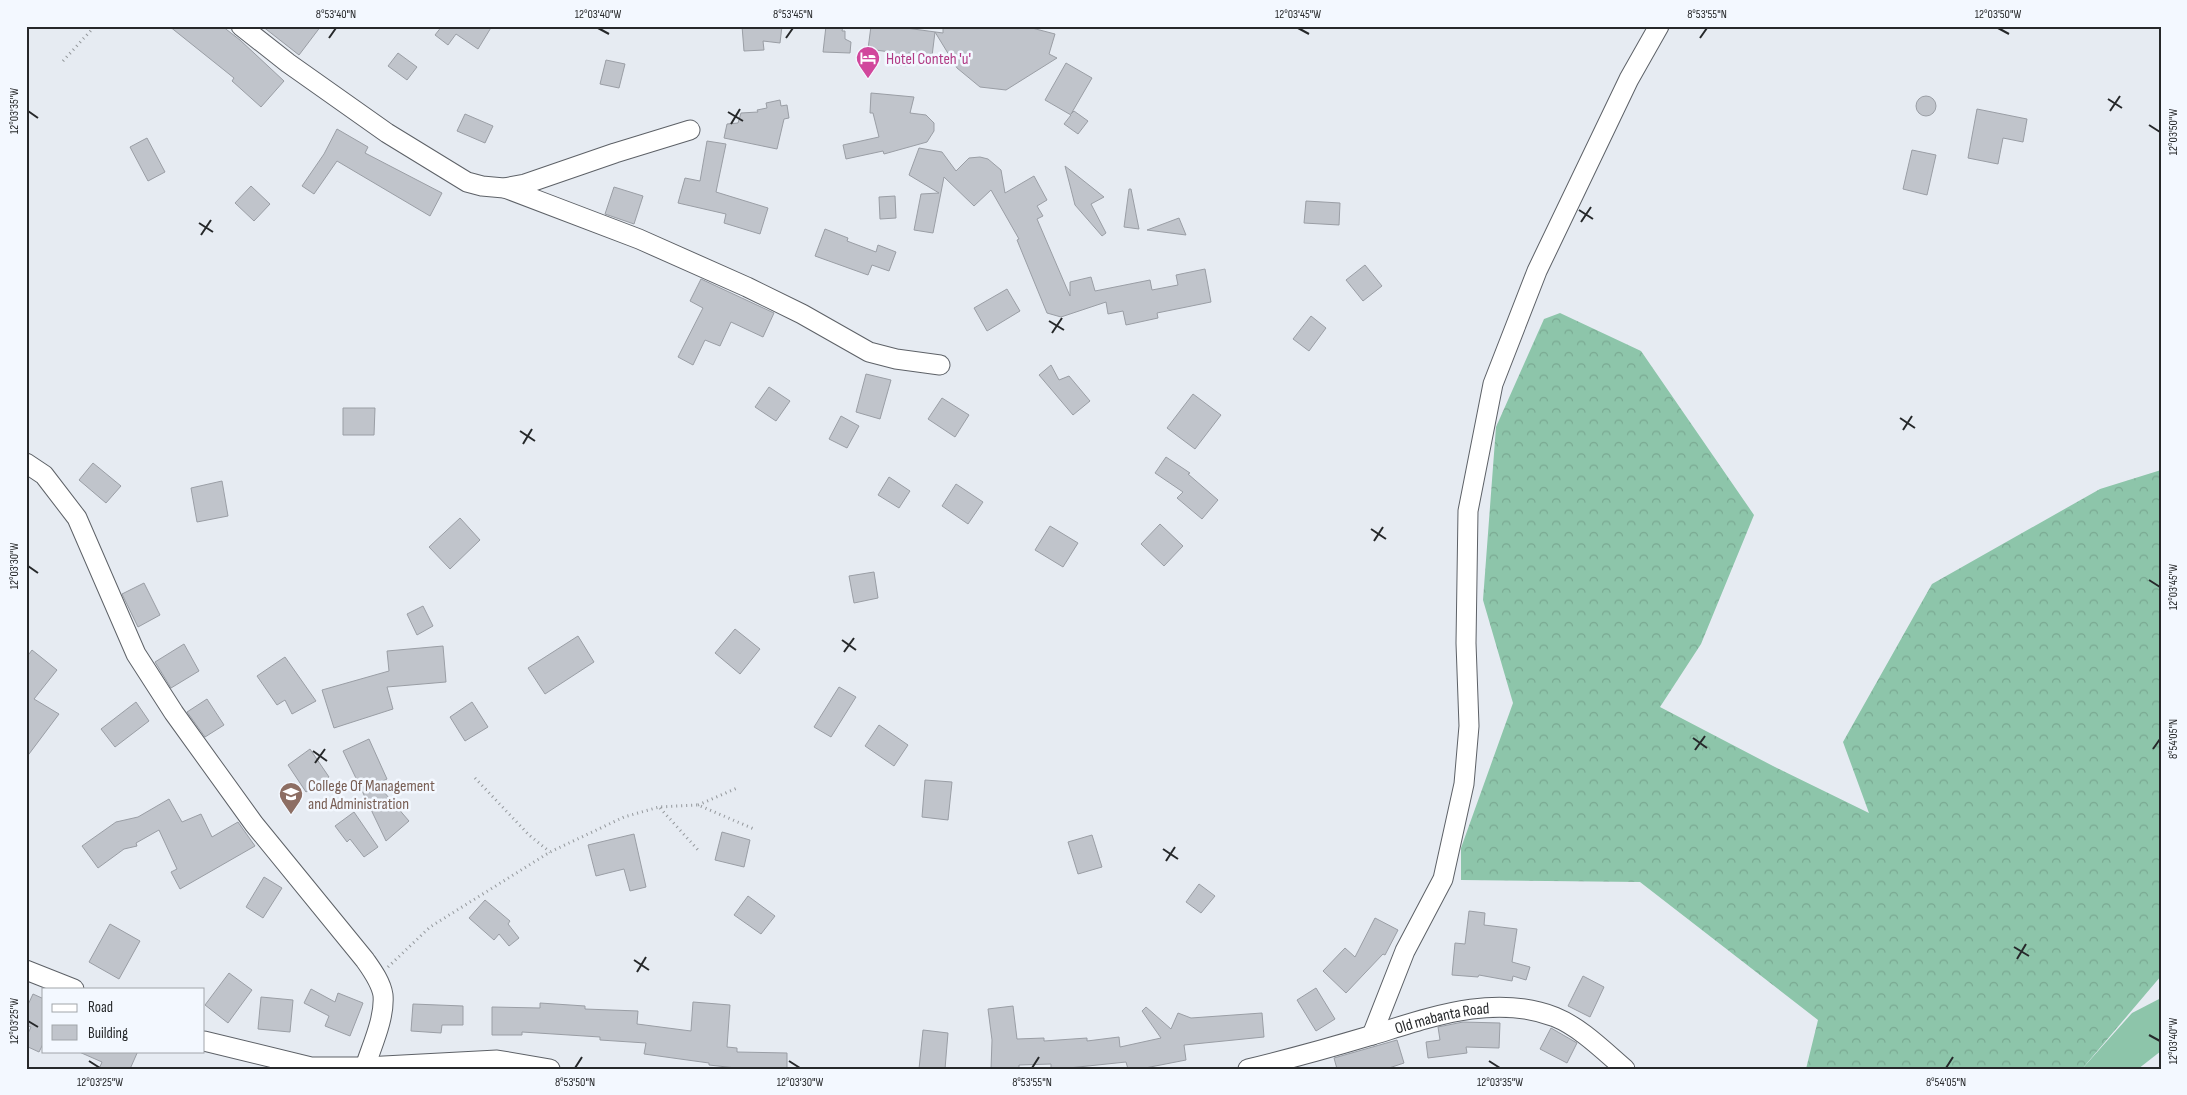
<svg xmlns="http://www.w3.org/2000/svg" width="2187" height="1095" font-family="'Sofia Sans Condensed',sans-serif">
<defs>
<pattern id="forest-crowns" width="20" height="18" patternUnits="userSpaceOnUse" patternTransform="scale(1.25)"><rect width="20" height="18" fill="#8dc5aa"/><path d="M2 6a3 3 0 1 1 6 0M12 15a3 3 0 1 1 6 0" fill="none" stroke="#7aa992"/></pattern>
</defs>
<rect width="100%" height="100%" fill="#e6ebf2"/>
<path fill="#8dc5aa" d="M 2161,998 L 2161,1051 L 2138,1069 L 2082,1069 L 2132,1013 Z"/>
<path fill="url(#forest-crowns)" d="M 1560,313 L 1641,351 L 1754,515 L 1701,644 L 1660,707 L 1773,766 L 1869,813 L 1843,742 L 1932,584 L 2100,489 L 2161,470 L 2161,976 L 2082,1069 L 1806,1069 L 1818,1020 L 1640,882 L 1461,880 L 1461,848 L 1513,703 L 1483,600 L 1496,427 L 1544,319 Z"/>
<path fill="#c0c4cb" stroke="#9a9ea5" d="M 169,26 L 222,26 L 240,40 L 284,81 L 261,107 L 232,81 L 234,78 Z
M 262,26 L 321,26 L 299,55 Z
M 442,26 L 492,26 L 478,49 L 456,34 L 448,45 L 435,35 Z
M 742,26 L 782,26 L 780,43 L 763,41 L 764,50 L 744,51 Z
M 826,26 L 843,26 L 842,31 L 845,31 L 845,39 L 851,42 L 850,53 L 823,52 Z
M 871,26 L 891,26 L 943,33 L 943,26 L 1032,26 L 1032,28 L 1055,34 L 1049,54 L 1057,58 L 1006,90 L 980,87 L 957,68 L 935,32 L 932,56 L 908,53 L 906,66 L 889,64 L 890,52 L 868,49 Z
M 398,53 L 417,67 L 407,80 L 388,66 Z
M 606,60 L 625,64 L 619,88 L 600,84 Z
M 1066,63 L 1092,78 L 1071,114 L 1074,111 L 1088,121 L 1078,134 L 1064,124 L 1071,115 L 1045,100 Z
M 871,93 L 914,97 L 910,113 L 926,115 L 934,123 L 934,131 L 927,142 L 884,154 L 883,151 L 846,159 L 843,145 L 879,137 L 873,113 L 870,113 Z
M1916 106a10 10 0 1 1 20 0a10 10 0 1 1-20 0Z
M 780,100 L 781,106 L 787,105 L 789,118 L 784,119 L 777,149 L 724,138 L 727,124 L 738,123 L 741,113 L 758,112 L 757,110 L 767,108 L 766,103 Z
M 1977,109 L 2027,119 L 2023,142 L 2003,138 L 1998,164 L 1968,158 Z
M 465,114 L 493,126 L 485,143 L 457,131 Z
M 337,129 L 368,147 L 365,153 L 442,193 L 430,216 L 337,161 L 314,194 L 302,186 L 324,154 Z
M 147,138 L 165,172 L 148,181 L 130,147 Z
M 707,141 L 726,144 L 716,192 L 768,208 L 760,234 L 724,223 L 726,214 L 678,203 L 685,178 L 700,181 Z
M 919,148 L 942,152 L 956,171 L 969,158 L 980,157 L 988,159 L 1001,170 L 1005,193 L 1034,176 L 1047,200 L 1037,206 L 1043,216 L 1037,219 L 1070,296 L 1070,282 L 1091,277 L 1095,291 L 1150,280 L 1152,290 L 1178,285 L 1176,275 L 1205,269 L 1211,302 L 1157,313 L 1158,318 L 1126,325 L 1123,311 L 1108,314 L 1106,302 L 1061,317 L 1047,313 L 1017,240 L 1019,239 L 991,190 L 974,206 L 944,177 L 933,233 L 914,230 L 921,194 L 939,193 L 909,175 Z
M 1912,150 L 1936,155 L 1927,195 L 1903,189 Z
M 1065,166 L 1104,197 L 1091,204 L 1106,233 L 1102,236 L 1075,205 Z
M 251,186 L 270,204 L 254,221 L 235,203 Z
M 614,187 L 643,196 L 634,224 L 605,214 Z
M 1129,189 L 1131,189 L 1139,229 L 1124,227 Z
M 895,196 L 896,218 L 880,219 L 879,197 Z
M 1306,201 L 1340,203 L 1339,225 L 1304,223 Z
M 1179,218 L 1186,235 L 1147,230 Z
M 825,229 L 848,238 L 847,241 L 876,252 L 878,245 L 896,252 L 889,271 L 872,265 L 868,275 L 815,256 Z
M 1365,265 L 1382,286 L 1363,301 L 1346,280 Z
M 701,279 L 774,313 L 763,337 L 731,322 L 720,346 L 705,340 L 693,365 L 678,357 L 703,308 L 690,301 Z
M 1007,289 L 1020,311 L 987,331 L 974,308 Z
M 1311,316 L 1326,328 L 1309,351 L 1293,339 Z
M 1051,365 L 1059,380 L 1069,376 L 1090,401 L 1073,415 L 1039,375 Z
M 866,374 L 891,380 L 880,419 L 856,412 Z
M 769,387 L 790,401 L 776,421 L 755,407 Z
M 1193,394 L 1221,415 L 1195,449 L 1167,428 Z
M 942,398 L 969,415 L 955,437 L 928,419 Z
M 343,408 L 375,408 L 374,435 L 343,435 Z
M 841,416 L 859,426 L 847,448 L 829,439 Z
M 1166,457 L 1190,473 L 1188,474 L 1218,500 L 1202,519 L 1177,498 L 1183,492 L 1155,473 Z
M 93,463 L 121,486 L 106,503 L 79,480 Z
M 889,477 L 910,491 L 899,508 L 878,495 Z
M 222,481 L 228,516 L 197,522 L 191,488 Z
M 956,484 L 983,502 L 968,524 L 942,506 Z
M 460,518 L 480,540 L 450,569 L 429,547 Z
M 1160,524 L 1183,546 L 1164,566 L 1141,544 Z
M 1050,526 L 1078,543 L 1063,567 L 1035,550 Z
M 874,572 L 878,598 L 854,603 L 849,576 Z
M 144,583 L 160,615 L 138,627 L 122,594 Z
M 423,606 L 433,626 L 417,635 L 407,614 Z
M 735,629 L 760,649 L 740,674 L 715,653 Z
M 578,636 L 594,662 L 545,694 L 528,668 Z
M 184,644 L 199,671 L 171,688 L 155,662 Z
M 443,646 L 446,682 L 387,687 L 393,709 L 334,728 L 322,690 L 389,671 L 387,651 Z
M 32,650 L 57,670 L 34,699 L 59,714 L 26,758 L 26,658 Z
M 285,657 L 316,701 L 292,714 L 285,700 L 277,705 L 257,676 Z
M 839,687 L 856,697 L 831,737 L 814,727 Z
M 207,699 L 224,725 L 205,737 L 187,712 Z
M 136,702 L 149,721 L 115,747 L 101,729 Z
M 472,702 L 488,727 L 465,741 L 450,717 Z
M 879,725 L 908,745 L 894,766 L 865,746 Z
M 369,739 L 387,779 L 377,784 L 409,821 L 386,841 L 343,751 Z
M 310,749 L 329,777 L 306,792 L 288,765 Z
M 925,780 L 952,782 L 948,820 L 922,817 Z
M 169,799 L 182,822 L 201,814 L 212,837 L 238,822 L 255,846 L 180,889 L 171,872 L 177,869 L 159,830 L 136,843 L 137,846 L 124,849 L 98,868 L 82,846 L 116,822 L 138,817 Z
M 354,812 L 378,847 L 364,857 L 350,839 L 347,842 L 335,826 Z
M 722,832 L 750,840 L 744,867 L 715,860 Z
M 634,834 L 646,887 L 630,891 L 624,869 L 596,876 L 588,845 Z
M 1092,835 L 1102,867 L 1078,874 L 1068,842 Z
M 264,877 L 282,888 L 263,918 L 246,907 Z
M 1199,884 L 1215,896 L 1201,913 L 1186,902 Z
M 748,896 L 775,916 L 761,934 L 734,915 Z
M 485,900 L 510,921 L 508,924 L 519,938 L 509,946 L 499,934 L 494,940 L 469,918 Z
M 1469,911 L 1485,913 L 1484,925 L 1517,929 L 1512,962 L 1530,967 L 1526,980 L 1513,976 L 1512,981 L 1479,975 L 1478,977 L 1452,975 L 1455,943 L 1465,944 Z
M 1375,918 L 1398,930 L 1385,955 L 1383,954 L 1346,993 L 1323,971 L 1345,948 L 1355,957 Z
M 110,924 L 140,941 L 119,979 L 89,962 Z
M 229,973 L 252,990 L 228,1023 L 205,1005 Z
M 1583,976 L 1604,987 L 1590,1017 L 1568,1006 Z
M 1316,988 L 1335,1019 L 1316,1031 L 1297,1000 Z
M 311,989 L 335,1002 L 338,993 L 363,1003 L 350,1036 L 325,1026 L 329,1016 L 304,1003 Z
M 33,994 L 44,999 L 44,1042 L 39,1052 L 26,1046 L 26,1038 L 31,1027 L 26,1025 L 26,1009 Z
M 261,997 L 293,1000 L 290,1032 L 258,1029 Z
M 693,1002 L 730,1005 L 727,1047 L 737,1048 L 737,1052 L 787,1053 L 787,1069 L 745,1069 L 709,1065 L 709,1063 L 644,1054 L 646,1043 L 600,1040 L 600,1037 L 522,1032 L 522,1035 L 492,1035 L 492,1007 L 540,1008 L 540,1003 L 585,1006 L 585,1009 L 638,1011 L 637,1024 L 691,1031 Z
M 413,1004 L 463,1006 L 463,1025 L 442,1025 L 441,1033 L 411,1031 Z
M 1013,1006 L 1017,1039 L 1044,1038 L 1044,1041 L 1087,1038 L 1087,1041 L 1119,1037 L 1120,1047 L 1161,1038 L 1142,1011 L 1146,1007 L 1171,1029 L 1178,1013 L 1191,1018 L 1262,1013 L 1264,1037 L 1184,1045 L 1186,1060 L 1140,1069 L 1128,1069 L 1126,1062 L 1059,1069 L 1051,1069 L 1051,1064 L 1019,1065 L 1019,1069 L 991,1069 L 992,1040 L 988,1009 Z
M 1463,1022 L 1500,1023 L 1499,1048 L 1466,1047 L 1467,1053 L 1428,1058 L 1426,1042 L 1440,1040 L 1438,1027 Z
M 1551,1028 L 1577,1043 L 1567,1063 L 1540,1049 Z
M 923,1030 L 948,1033 L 945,1069 L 919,1069 Z
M 1397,1040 L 1404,1063 L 1386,1069 L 1337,1069 L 1334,1058 Z
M 77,1051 L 138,1051 L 130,1069 L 99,1069 L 102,1062 Z"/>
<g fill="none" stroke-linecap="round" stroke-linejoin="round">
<g stroke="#5d6167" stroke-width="21">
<g id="street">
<path d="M 241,26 L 288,63 L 387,133 L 467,182 L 482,186 L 504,188 L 525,184 L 615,153 L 690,130"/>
<path d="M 505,188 L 639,239 L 747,287 L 802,314 L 869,352 L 896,359 L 940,365"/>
<path d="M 26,463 L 44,475 L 77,518 L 136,654 L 174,713 L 254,824 L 365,960 C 372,970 381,982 383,995 C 385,1018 372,1045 365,1067"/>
<path d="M 26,970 L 74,989"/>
<path d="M 1372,1035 L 1405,951 L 1443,879 L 1464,784 L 1469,726 L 1466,643 L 1468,511 L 1493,384 L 1537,271 L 1629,79 L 1659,26"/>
<path d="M 204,1041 L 311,1067 L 365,1067 L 497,1060 L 550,1069"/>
<path id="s1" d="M 1248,1069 C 1289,1059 1329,1048 1369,1036 C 1429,1018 1493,993 1555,1017 C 1580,1027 1604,1051 1625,1069"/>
</g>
</g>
<path stroke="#94989c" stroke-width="3" stroke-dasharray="1 4" stroke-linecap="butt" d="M 63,61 L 95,26
M 475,778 L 529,835 L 550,852
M 698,805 L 737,788
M 660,808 L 698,850
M 388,967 L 430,927 L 550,852 L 624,817 L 659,807 L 698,805 L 754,829"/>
<use href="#street" stroke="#fff" stroke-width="19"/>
</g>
<path fill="none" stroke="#26282a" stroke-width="2" d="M 598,28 L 609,34M 1298,28 L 1309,34M 1998,28 L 2009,34M 329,38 L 336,28M 786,38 L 793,28M 1700,38 L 1707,28M 2108,99 L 2122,108M 28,111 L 38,118M 2110,111 L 2120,96M 728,112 L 743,121M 731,124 L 740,109M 2149,125 L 2160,132M 1579,210 L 1593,219M 1581,222 L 1591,207M 199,223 L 213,232M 201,235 L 211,220M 1049,321 L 1064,330M 1052,333 L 1062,318M 1900,418 L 1915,428M 1903,430 L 1912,416M 520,431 L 535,441M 523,444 L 532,429M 1371,529 L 1386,539M 1374,541 L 1383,527M 28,566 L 38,573M 2149,580 L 2160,587M 842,640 L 856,650M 844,652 L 854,638M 1693,738 L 1707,748M 2153,749 L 2160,739M 1695,750 L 1705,736M 313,751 L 327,761M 315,763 L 325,749M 1163,849 L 1178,859M 1166,861 L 1175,847M 2014,947 L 2029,956M 2017,959 L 2026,944M 634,960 L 649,970M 637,972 L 646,957M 28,1021 L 38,1027M 2149,1035 L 2160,1041M 89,1061 L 100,1068M 789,1061 L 800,1068M 1489,1061 L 1500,1068M 575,1068 L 582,1057M 1032,1068 L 1039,1057M 1946,1068 L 1953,1057"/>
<defs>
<g id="hotel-pin" transform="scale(1.25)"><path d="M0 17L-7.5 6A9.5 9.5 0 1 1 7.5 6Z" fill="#d1479c" stroke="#f3f8ff"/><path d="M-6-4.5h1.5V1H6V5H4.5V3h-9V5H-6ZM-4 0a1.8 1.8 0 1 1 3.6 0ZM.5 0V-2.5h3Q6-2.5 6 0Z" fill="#fff"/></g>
<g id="university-pin" transform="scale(1.25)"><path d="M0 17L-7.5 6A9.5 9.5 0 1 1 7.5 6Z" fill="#8d6e63" stroke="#f3f8ff"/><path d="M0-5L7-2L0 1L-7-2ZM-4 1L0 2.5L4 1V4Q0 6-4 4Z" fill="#fff"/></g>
</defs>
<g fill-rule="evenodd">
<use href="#hotel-pin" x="868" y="58"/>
<use href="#university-pin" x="291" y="794"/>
</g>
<g text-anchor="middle" stroke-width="5" stroke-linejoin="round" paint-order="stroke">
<g font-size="16" fill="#b23c85" stroke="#f3f8ff" text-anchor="start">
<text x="886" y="64">Hotel Conteh 'u'</text>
</g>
<g font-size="16" fill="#785e54" stroke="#f3f8ff" text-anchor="start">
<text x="308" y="791">College Of Management<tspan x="308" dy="18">and Administration</tspan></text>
</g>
<g font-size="16" fill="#26282a" stroke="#f3f8ff">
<text dy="6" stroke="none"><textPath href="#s1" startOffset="201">Old mabanta Road</textPath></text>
</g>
</g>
<rect width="2187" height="1095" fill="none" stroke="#f3f8ff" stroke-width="55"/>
<rect x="42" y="988" width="162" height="65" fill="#f3f8ff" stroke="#a1a5aa"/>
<rect x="52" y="1004" width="25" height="8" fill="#ffffff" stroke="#a1a5aa"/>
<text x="88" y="1012" font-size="15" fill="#26282a">Road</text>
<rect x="52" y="1025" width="25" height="15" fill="#c0c4cb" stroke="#a1a5aa"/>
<text x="88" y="1038" font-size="15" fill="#26282a">Building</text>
<rect x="28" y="28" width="2132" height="1040" fill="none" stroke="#26282a" stroke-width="2"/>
<g font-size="12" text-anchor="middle" fill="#26282a">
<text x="336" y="18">8°53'40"N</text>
<text x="598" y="18">12°03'40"W</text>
<text x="793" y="18">8°53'45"N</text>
<text x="1298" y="18">12°03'45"W</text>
<text x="1707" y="18">8°53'55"N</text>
<text x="1998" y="18">12°03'50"W</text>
<text transform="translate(14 111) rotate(-90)" y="4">12°03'35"W</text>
<text transform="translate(2173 132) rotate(-90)" y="4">12°03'50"W</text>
<text transform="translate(14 566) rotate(-90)" y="4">12°03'30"W</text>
<text transform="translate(2173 587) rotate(-90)" y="4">12°03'45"W</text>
<text transform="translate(2173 739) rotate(-90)" y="4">8°54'05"N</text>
<text transform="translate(14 1021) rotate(-90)" y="4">12°03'25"W</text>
<text transform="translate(2173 1041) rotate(-90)" y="4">12°03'40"W</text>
<text x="100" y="1086">12°03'25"W</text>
<text x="575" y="1086">8°53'50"N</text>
<text x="800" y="1086">12°03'30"W</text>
<text x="1032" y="1086">8°53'55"N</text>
<text x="1500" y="1086">12°03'35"W</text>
<text x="1946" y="1086">8°54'05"N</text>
</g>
</svg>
